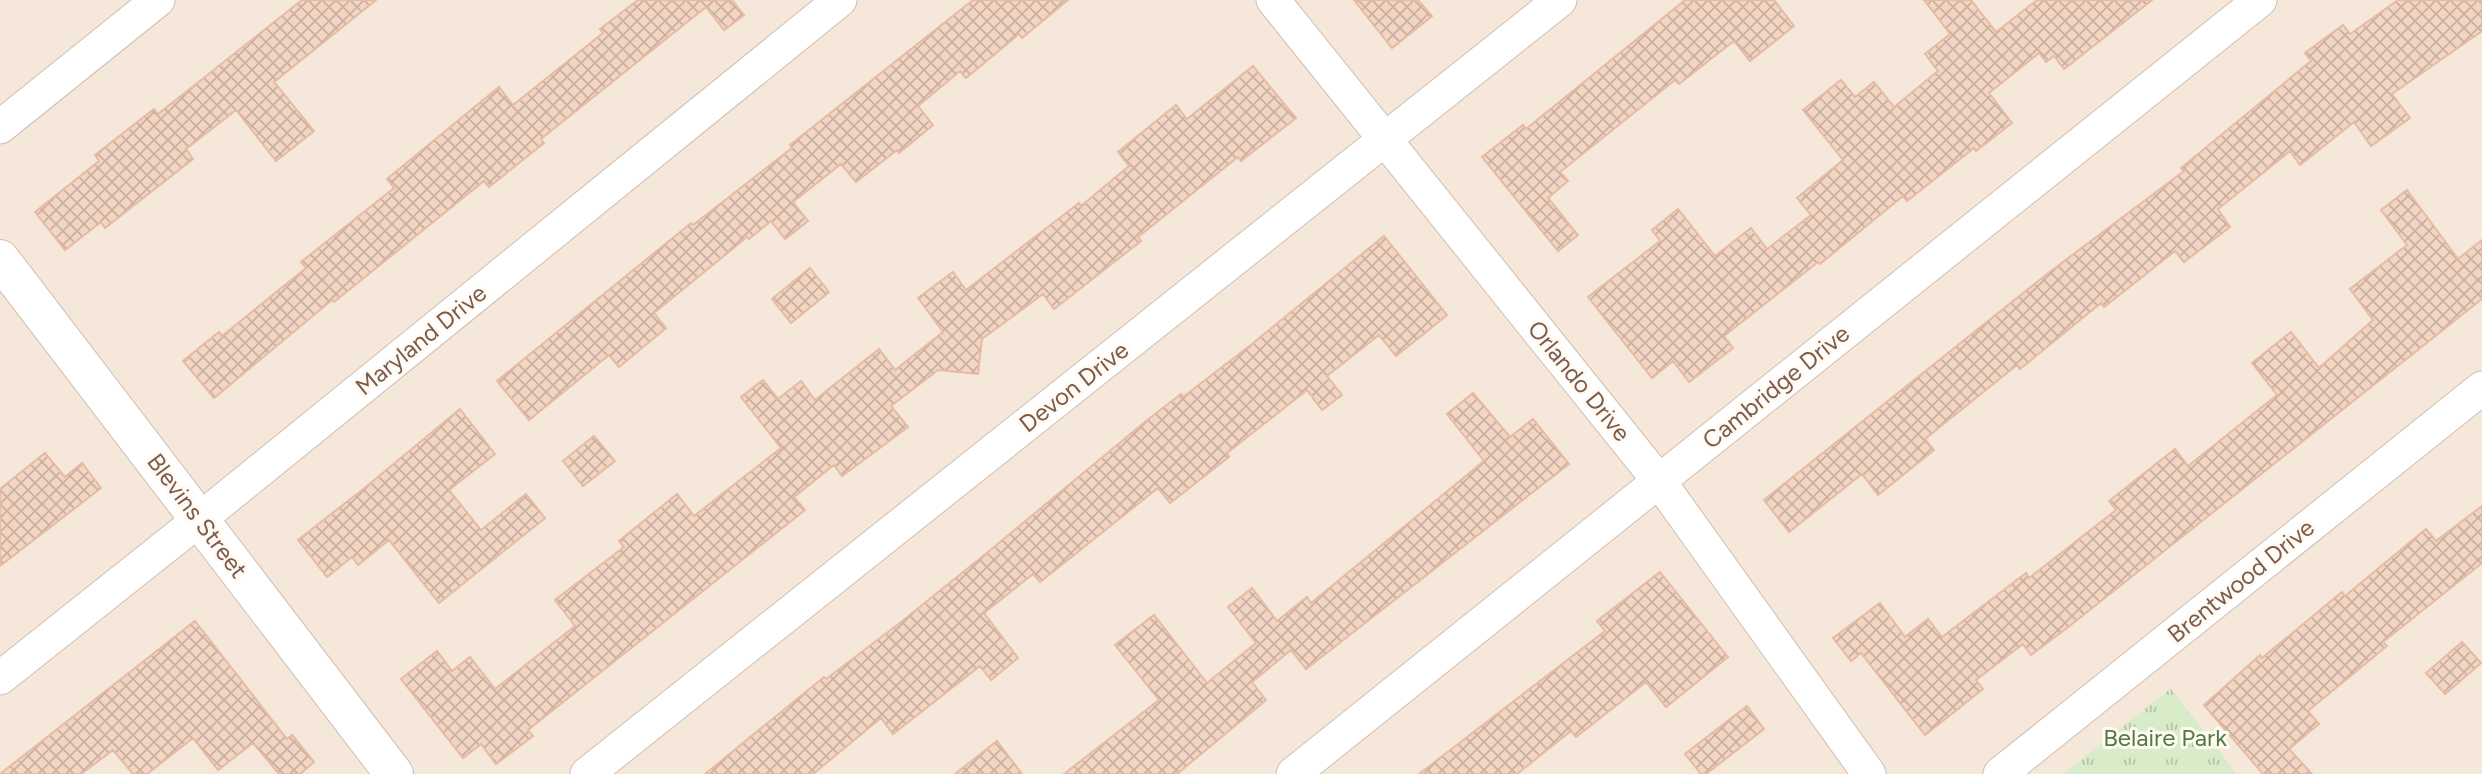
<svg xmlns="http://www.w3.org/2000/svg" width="2482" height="774" font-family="Figtree,sans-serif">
<defs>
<pattern id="grass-tufts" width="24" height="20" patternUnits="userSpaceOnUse" patternTransform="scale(1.75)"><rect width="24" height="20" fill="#d8ecc9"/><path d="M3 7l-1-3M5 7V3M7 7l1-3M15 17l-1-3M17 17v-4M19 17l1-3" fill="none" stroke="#b4c2a5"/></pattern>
<pattern id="building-cross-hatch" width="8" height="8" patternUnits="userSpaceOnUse" patternTransform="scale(1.75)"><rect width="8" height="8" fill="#f3d5c3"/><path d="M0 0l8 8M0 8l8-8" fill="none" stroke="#cab0a1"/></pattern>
</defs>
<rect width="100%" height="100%" fill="#fdf6ec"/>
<path fill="#f5e8da" d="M 0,0 L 2482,0 L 2482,774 L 2237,774 L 2170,690 L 2063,774 L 0,774 Z"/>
<path fill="url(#grass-tufts)" d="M 2171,689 L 2237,774 L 2063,774 L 2170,689 Z"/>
<path fill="url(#building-cross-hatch)" stroke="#e6bba3" stroke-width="2" d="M 302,0 L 376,0 L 274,82 L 314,131 L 276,161 L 236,110 L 186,149 L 193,159 L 105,228 L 101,222 L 65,250 L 35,212 L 99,161 L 95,155 L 154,109 L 158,114 Z
M 638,0 L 732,0 L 744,15 L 724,30 L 706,7 L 541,139 L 544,143 L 489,187 L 484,181 L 334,302 L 332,300 L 214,398 L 183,361 L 219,332 L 222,336 L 306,268 L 301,262 L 394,188 L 387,179 L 499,87 L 513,105 L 603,33 L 600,29 Z
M 973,0 L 1068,0 L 1022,38 L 1019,34 L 966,78 L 960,71 L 918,106 L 933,125 L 899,153 L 897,150 L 856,182 L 841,164 L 793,202 L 808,221 L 785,239 L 771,221 L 749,239 L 747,237 L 654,313 L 666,328 L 619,367 L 609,355 L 529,420 L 497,381 L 691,223 L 693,225 L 792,148 L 790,145 Z
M 1354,0 L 1418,0 L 1432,16 L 1392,48 Z
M 1685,0 L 1774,0 L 1794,26 L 1750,61 L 1734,41 L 1679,84 L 1675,80 L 1560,172 L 1568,181 L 1548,198 L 1578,235 L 1558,251 L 1482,157 L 1523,125 L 1526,129 Z
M 1924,0 L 1971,0 L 1996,32 L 2037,0 L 2152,0 L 2064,69 L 2054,56 L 2046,62 L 2039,53 L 1989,93 L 2012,123 L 1976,151 L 1974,148 L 1907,201 L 1903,196 L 1820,264 L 1818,262 L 1724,336 L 1733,348 L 1689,382 L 1673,361 L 1652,378 L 1588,297 L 1660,241 L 1652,230 L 1678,209 L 1715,256 L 1751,228 L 1767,249 L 1811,215 L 1797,198 L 1843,160 L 1803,110 L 1841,80 L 1855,97 L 1874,82 L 1894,107 L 1938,71 L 1925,54 L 1950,34 Z
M 2398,0 L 2482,0 L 2482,31 L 2392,94 L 2410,118 L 2371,146 L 2354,122 L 2300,165 L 2290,151 L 2218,209 L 2230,227 L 2184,262 L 2175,251 L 2104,307 L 2101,303 L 2020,369 L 2017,365 L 1925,439 L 1934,450 L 1878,495 L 1862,474 L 1789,532 L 1764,500 L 2047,274 L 2184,171 L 2181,168 L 2311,61 L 2305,53 L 2343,25 L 2350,34 Z
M 1253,66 L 1296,118 L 1241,161 L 1238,157 L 1138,237 L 1141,241 L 1054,309 L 1043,294 L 982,339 L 978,374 L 938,370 L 891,406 L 908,427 L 842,476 L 834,465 L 794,497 L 805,510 L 528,730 L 533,736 L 496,764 L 481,744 L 463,758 L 401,679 L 437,651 L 452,671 L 470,657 L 495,689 L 575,626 L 555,600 L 624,547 L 619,541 L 677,494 L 694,516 L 781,448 L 741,397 L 763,380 L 778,399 L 801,381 L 815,400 L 879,349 L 895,370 L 943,332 L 918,298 L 953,272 L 966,290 L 1079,203 L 1081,206 L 1129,166 L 1118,152 L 1176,105 L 1187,119 Z
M 2407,190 L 2458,259 L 2482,240 L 2482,299 L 2067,628 L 2031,655 L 2023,644 L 1976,680 L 1983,689 L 1925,735 L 1861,653 L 1851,661 L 1833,638 L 1880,603 L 1905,637 L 1928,619 L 1942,637 L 2026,573 L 2029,578 L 2116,510 L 2109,501 L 2175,449 L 2188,466 L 2277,395 L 2252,363 L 2291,332 L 2319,368 L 2373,320 L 2350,289 L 2407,245 L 2381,210 Z
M 1384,236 L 1447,315 L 1396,356 L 1379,335 L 1327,376 L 1342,395 L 1322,410 L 1307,390 L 1227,453 L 1229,457 L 1170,503 L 1158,488 L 1040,582 L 1033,574 L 984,613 L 1018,658 L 991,680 L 980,666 L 893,734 L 881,718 L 813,774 L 705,774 L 824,677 L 826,679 L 901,622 L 988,552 L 1146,421 L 1181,394 L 1183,397 L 1252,344 Z
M 810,268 L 829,292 L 791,323 L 772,299 Z
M 1473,393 L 1510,437 L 1533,419 L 1569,464 L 1306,669 L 1291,650 L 1252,682 L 1266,700 L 1177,774 L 1064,774 L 1159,700 L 1115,645 L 1154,615 L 1207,683 L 1256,643 L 1228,607 L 1252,588 L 1277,621 L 1307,597 L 1311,603 L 1484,461 L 1447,414 Z
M 460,409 L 495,454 L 449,490 L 481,530 L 526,494 L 545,518 L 439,603 L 389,540 L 358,565 L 352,557 L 327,577 L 298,540 L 367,486 Z
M 594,436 L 615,461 L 583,486 L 563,461 Z
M 45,453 L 65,477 L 82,463 L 101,488 L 0,566 L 0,489 Z
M 2482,506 L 2482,563 L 2383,642 L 2387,646 L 2308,711 L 2319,724 L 2289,749 L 2312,774 L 2263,774 L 2204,705 L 2260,655 L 2262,658 L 2342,592 L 2345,596 L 2426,529 L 2436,541 Z
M 1660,572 L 1728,657 L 1666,707 L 1646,682 L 1576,737 L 1571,731 L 1517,774 L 1419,774 L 1605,631 L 1597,621 Z
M 195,621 L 287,739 L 292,735 L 314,762 L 300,774 L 279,774 L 253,743 L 218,770 L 193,738 L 147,774 L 133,774 L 113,750 L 81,774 L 0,774 Z
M 2462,642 L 2481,663 L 2445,694 L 2426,673 Z
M 1747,706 L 1764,729 L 1706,774 L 1701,774 L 1685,754 Z
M 997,741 L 1022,774 L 955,774 Z"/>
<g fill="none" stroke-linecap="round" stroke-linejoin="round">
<g stroke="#d1beb0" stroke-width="35">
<path id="minor" d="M 1273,0 L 1659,481 L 1869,774
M 0,127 L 158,0
M 0,678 L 200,519 L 840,0
M 587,774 L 1560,0
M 1293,774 L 2260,0
M 2000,774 L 2482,388"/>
</g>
<g stroke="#d1beb0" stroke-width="40">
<path id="tertiary" d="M 0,259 L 394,774"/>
</g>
<use href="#minor" stroke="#fff" stroke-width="33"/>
<use href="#tertiary" stroke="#fff" stroke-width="38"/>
</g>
<g text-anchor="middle" stroke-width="6" stroke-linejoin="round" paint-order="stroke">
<g font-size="24" fill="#7a5c4d" stroke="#fffaf3">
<text transform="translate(421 340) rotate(-39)" y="8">Maryland Drive</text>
<text transform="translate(1579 381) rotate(51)" y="8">Orlando Drive</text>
<text transform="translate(1074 387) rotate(-38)" y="8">Devon Drive</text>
<text transform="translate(1776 387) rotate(-39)" y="8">Cambridge Drive</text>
<text transform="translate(197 516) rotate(53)" y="8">Blevins Street</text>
<text transform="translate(2241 581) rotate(-39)" y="8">Brentwood Drive</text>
</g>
<g font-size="24" fill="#537a41" stroke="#fffaf3">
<text x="2165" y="746">Belaire Park</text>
</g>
</g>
</svg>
